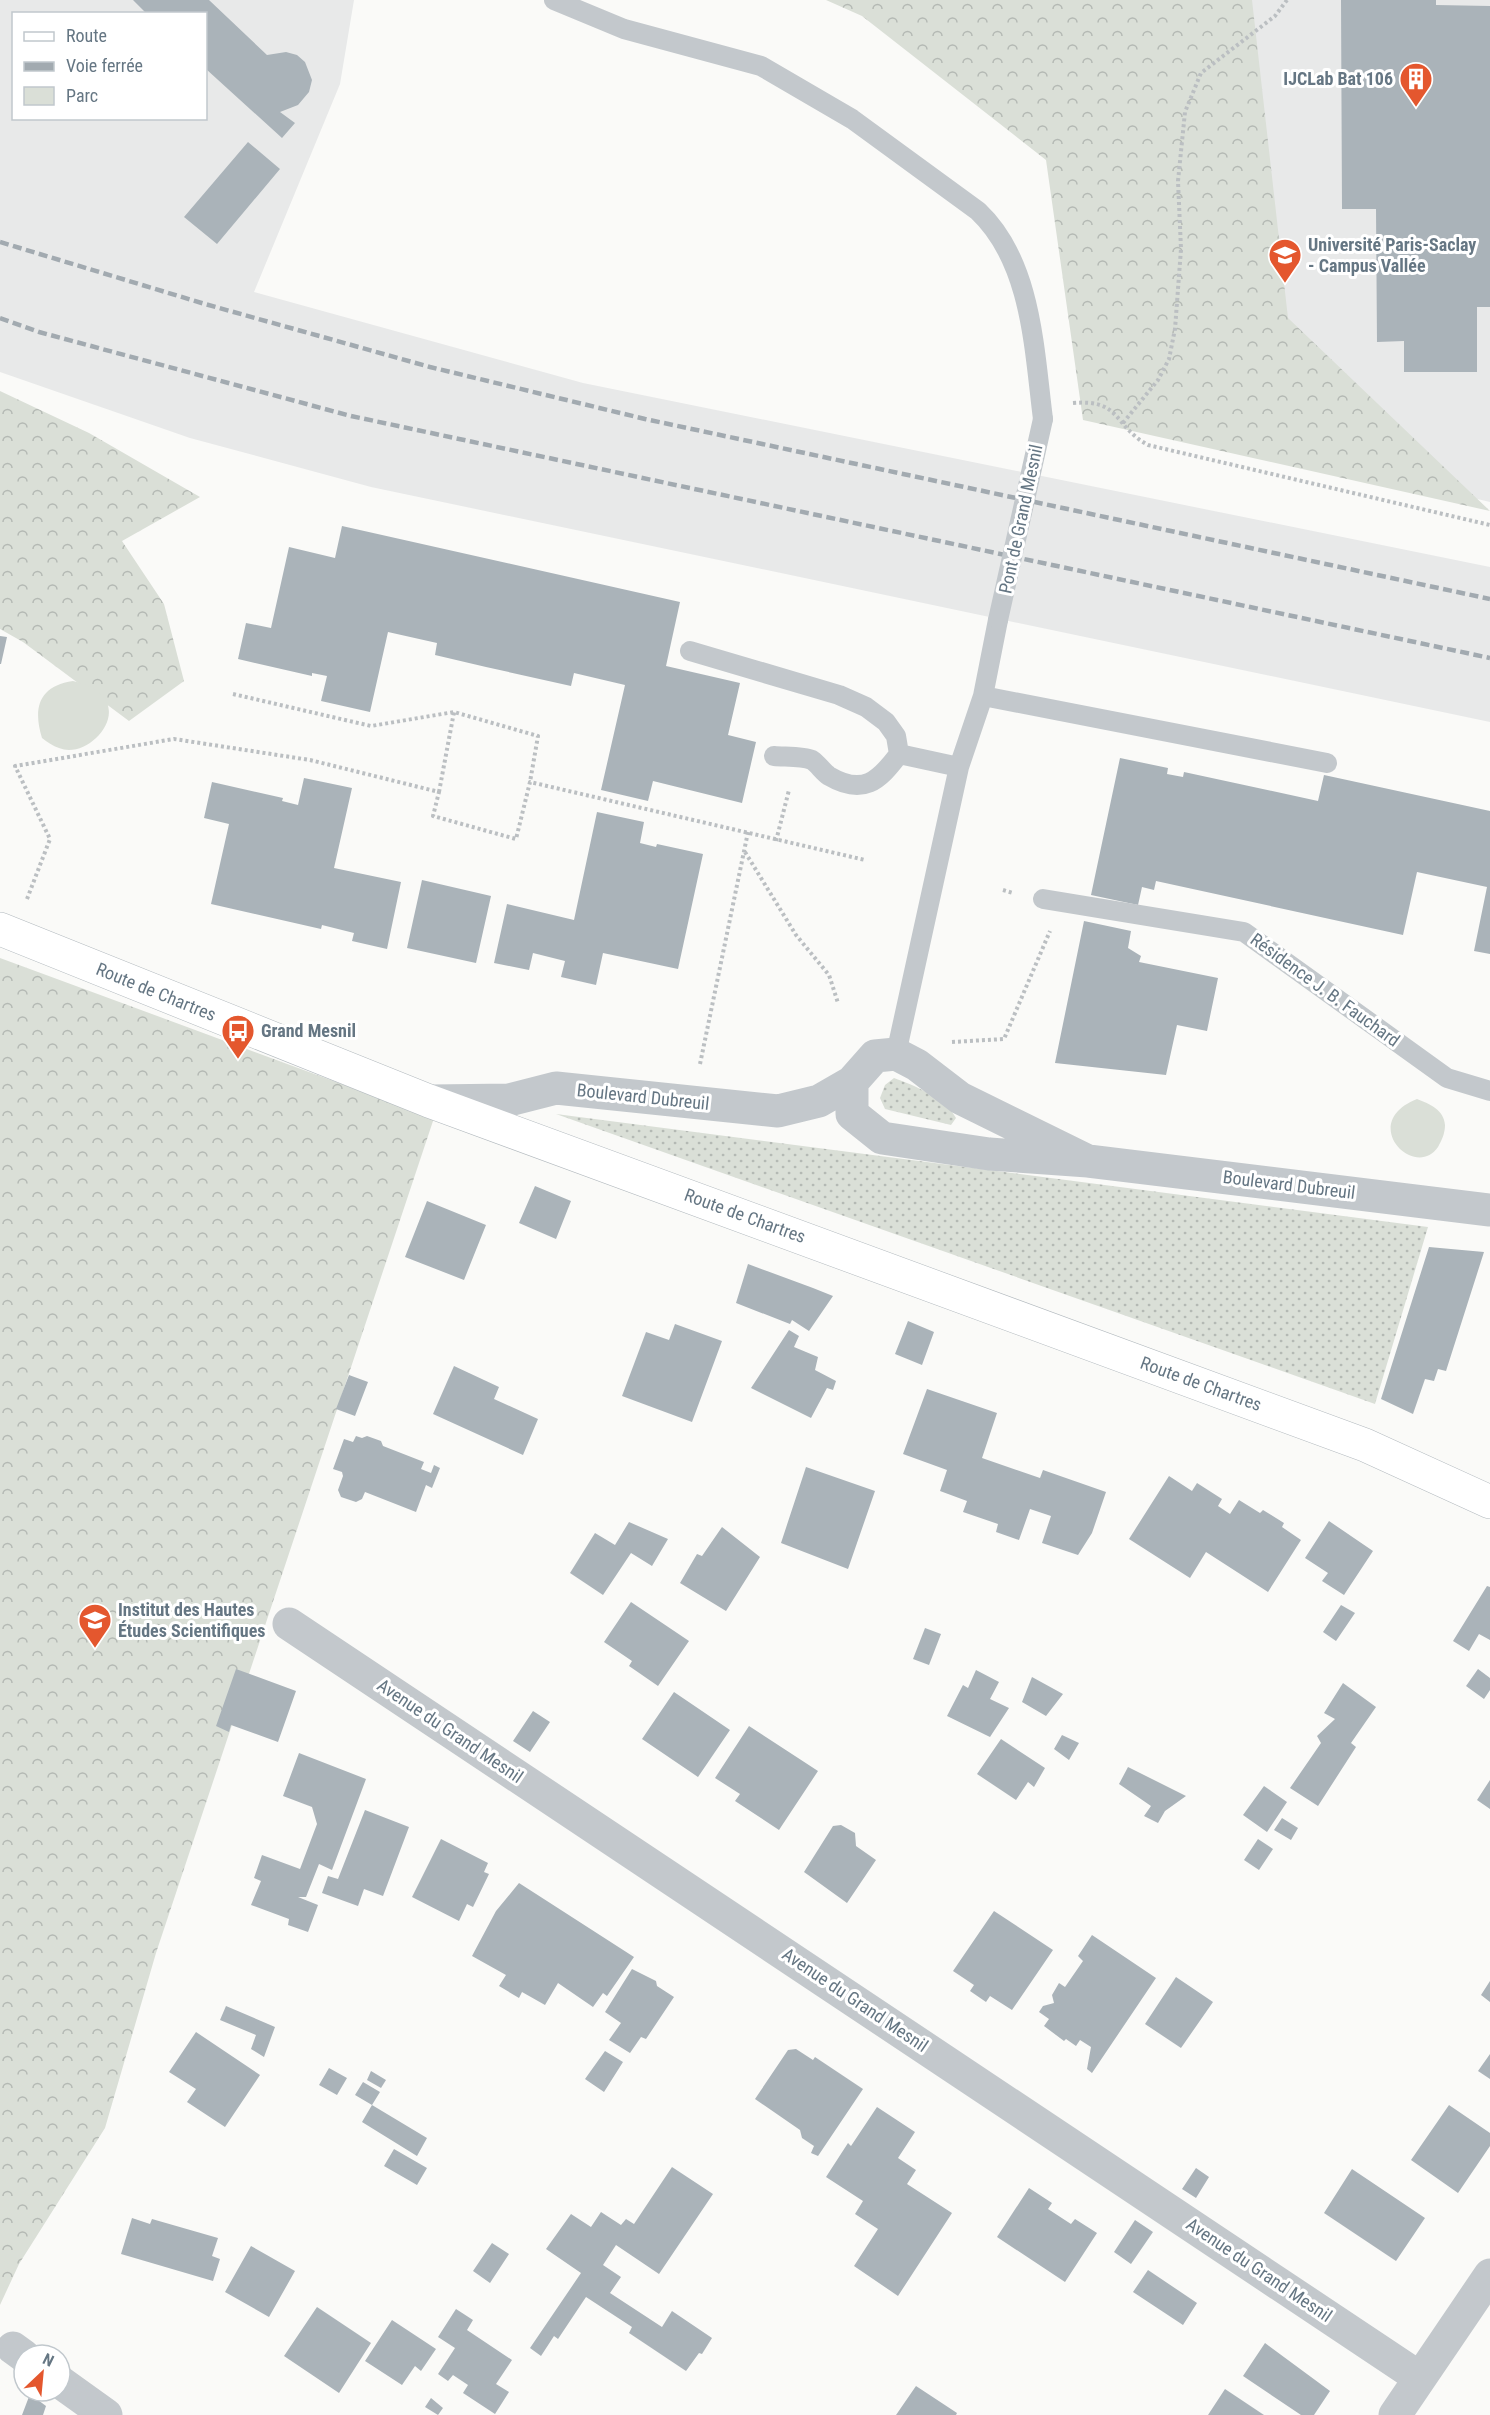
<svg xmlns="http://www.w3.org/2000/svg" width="1490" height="2415" font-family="'Roboto Condensed',sans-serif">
<defs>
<pattern id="grass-dots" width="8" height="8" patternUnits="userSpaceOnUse" patternTransform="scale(1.5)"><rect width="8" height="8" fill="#dadfd7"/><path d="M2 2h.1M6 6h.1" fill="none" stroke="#b4b9b4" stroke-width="1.8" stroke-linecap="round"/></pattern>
<pattern id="forest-crowns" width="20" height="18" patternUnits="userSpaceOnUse" patternTransform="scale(1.5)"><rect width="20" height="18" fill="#dadfd7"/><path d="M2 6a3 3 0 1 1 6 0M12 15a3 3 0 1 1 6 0" fill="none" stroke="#b4b9b4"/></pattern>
</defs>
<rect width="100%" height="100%" fill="#fafaf8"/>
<path fill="#e8e9e9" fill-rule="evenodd" d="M 0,0 L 354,0 L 340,84 L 254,292 L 583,383 L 1490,567 L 1490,722 L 371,487 L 190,438 L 0,372 ZM 14,14 L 206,14 L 206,118 L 14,118 Z
M 861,0 L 1490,0 L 1490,502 L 1105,410 L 1054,159 Z"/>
<path fill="url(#grass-dots)" d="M 894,1078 C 914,1085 946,1099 956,1118 L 951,1125 L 885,1109 L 880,1098 L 885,1085 Z
M 556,1114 L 1428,1227 L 1375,1404 Z"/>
<path fill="url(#forest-crowns)" d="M 826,0 L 1252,0 L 1288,318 L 1490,511 L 1083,420 L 1046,160 L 862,16 Z
M 0,391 L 89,433 L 200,497 L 122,541 L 164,604 L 184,681 L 129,721 L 23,642 L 0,629 Z
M 0,958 L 434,1118 L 156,1953 L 105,2128 L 19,2264 L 0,2305 Z"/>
<path fill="#dadfd7" d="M 73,681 C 145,697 92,762 59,748 C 53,746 47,742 42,738 C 33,709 38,686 73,681 Z
M 1417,1099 C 1430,1104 1444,1110 1445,1125 C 1445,1133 1442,1140 1438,1147 C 1415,1181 1357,1123 1417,1099 Z"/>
<path fill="#aab3b9" d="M 133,0 L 209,0 L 267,55 L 286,52 L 297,55 L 305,62 L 312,80 L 309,92 L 298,105 L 280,112 L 295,123 L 282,138 L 206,69 L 206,14 L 147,14 Z
M 1341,0 L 1436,0 L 1436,5 L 1490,6 L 1490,307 L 1477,307 L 1477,372 L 1404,372 L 1404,341 L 1377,342 L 1376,209 L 1342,209 Z
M 248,142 L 280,169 L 217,244 L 184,217 Z
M 342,526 L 680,602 L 666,666 L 740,683 L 728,735 L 756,742 L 742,803 L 653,781 L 648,801 L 601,790 L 625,685 L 574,673 L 571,686 L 486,667 L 435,655 L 437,643 L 388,632 L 370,712 L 321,701 L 327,676 L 312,673 L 312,676 L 238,659 L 246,623 L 271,628 L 289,547 L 335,558 Z
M 0,636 L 7,637 L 1,664 L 0,664 Z
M 1120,758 L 1168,768 L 1167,774 L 1183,777 L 1184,772 L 1318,801 L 1324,775 L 1490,811 L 1490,954 L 1474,951 L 1487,887 L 1417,872 L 1403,935 L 1156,881 L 1154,890 L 1142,887 L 1138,905 L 1091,895 Z
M 304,778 L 352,788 L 334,868 L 401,882 L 387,949 L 352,941 L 354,933 L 322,925 L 321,929 L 211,904 L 229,824 L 204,818 L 212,782 L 283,798 L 282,801 L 298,805 Z
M 597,812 L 644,822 L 640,843 L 656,847 L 657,844 L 703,854 L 678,969 L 603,953 L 596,985 L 561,977 L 565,961 L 533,953 L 529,970 L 494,963 L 507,904 L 574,920 Z
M 422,880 L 491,896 L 476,963 L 407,948 Z
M 1084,921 L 1131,931 L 1128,948 L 1141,956 L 1139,962 L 1218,978 L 1207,1031 L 1177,1025 L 1166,1075 L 1055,1063 Z
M 535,1186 L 571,1201 L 556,1239 L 519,1223 Z
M 427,1201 L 486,1225 L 464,1280 L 405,1257 Z
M 1429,1247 L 1484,1252 L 1446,1371 L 1438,1369 L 1434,1381 L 1425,1379 L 1413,1414 L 1381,1399 Z
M 748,1264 L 813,1288 L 833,1296 L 809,1331 L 792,1320 L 790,1324 L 736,1303 Z
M 908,1321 L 934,1332 L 922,1365 L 895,1354 Z
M 675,1324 L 722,1341 L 692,1422 L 622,1396 L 646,1332 L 669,1340 Z
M 789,1330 L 799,1336 L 794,1347 L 818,1357 L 815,1370 L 836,1381 L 833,1390 L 827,1388 L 811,1418 L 751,1388 Z
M 454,1366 L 499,1387 L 494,1399 L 538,1419 L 523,1455 L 433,1414 Z
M 349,1375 L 368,1382 L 355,1416 L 336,1409 Z
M 927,1389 L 997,1413 L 982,1458 L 1040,1478 L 1043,1470 L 1106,1492 L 1092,1533 L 1078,1555 L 1042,1543 L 1051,1516 L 1030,1509 L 1019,1540 L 996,1532 L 998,1524 L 963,1512 L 967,1501 L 940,1491 L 947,1470 L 903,1454 Z
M 356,1436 L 362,1438 L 367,1436 L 381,1441 L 383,1446 L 424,1462 L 421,1469 L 431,1473 L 434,1465 L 440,1468 L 432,1488 L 426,1485 L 416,1512 L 365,1492 L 362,1499 L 356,1502 L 341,1497 L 338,1490 L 343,1476 L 342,1472 L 333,1469 L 344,1439 L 353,1442 Z
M 806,1467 L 875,1491 L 848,1569 L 781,1543 Z
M 1169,1476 L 1192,1491 L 1197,1483 L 1222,1499 L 1218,1506 L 1230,1514 L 1239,1500 L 1260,1513 L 1263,1510 L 1284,1523 L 1282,1527 L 1301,1540 L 1268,1592 L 1206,1552 L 1190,1578 L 1129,1539 Z
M 1329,1521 L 1373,1551 L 1344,1595 L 1322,1581 L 1328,1573 L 1305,1558 Z
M 629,1522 L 668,1539 L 652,1566 L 631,1553 L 603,1595 L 570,1573 L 595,1533 L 615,1545 Z
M 722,1527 L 760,1557 L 726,1611 L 680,1583 L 697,1554 L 702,1556 Z
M 1487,1586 L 1490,1587 L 1490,1640 L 1479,1634 L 1469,1651 L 1453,1641 Z
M 631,1602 L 689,1641 L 658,1686 L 629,1666 L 632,1661 L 604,1642 Z
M 1341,1605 L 1355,1613 L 1336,1641 L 1323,1632 Z
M 925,1628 L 941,1634 L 929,1665 L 913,1659 Z
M 236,1669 L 296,1691 L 278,1742 L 231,1725 L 229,1732 L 216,1726 Z
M 1478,1669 L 1490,1678 L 1490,1690 L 1484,1699 L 1466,1686 Z
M 976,1670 L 999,1682 L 990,1699 L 1009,1708 L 990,1737 L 947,1716 L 963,1685 L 968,1688 Z
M 1032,1677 L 1063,1694 L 1046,1716 L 1022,1702 Z
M 1343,1683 L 1376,1707 L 1351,1743 L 1356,1747 L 1318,1806 L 1290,1788 L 1321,1743 L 1317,1736 L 1335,1719 L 1324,1713 Z
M 674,1692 L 730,1730 L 698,1777 L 642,1739 Z
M 533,1711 L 550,1722 L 530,1752 L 513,1741 Z
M 749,1726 L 818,1771 L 779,1830 L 735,1801 L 740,1794 L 715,1778 Z
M 1062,1735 L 1079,1743 L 1069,1760 L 1054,1749 Z
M 1001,1739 L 1045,1768 L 1034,1787 L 1028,1782 L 1016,1800 L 977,1774 Z
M 299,1753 L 366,1779 L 332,1870 L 319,1864 L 306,1897 L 298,1897 L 318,1905 L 308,1932 L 288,1925 L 289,1919 L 251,1905 L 261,1881 L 254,1878 L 262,1855 L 300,1869 L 317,1824 L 312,1807 L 283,1796 Z
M 1128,1767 L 1186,1796 L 1165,1811 L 1158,1823 L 1144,1816 L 1151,1806 L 1119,1784 Z
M 1490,1780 L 1490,1809 L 1477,1800 Z
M 1264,1786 L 1287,1802 L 1267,1832 L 1243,1815 Z
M 365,1810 L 409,1827 L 383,1896 L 364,1889 L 358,1906 L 322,1893 L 328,1876 L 338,1879 Z
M 1282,1818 L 1298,1828 L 1291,1840 L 1274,1830 Z
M 841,1825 L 855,1833 L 856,1846 L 876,1860 L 847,1903 L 804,1872 L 833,1826 Z
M 441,1839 L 488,1863 L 484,1872 L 489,1874 L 473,1907 L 467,1904 L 459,1921 L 412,1897 Z
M 1258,1839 L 1273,1849 L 1259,1870 L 1244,1860 Z
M 519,1883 L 634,1957 L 607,1996 L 603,1993 L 593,2007 L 558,1983 L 545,2005 L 522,1992 L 519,1998 L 499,1986 L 506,1975 L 472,1956 L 496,1911 Z
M 994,1911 L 1053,1950 L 1012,2010 L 990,1996 L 986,2002 L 970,1991 L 974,1985 L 953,1971 Z
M 1092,1935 L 1156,1978 L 1092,2073 L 1087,2069 L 1091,2047 L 1080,2040 L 1076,2046 L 1066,2039 L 1064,2041 L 1044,2026 L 1049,2019 L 1039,2012 L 1043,2006 L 1054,2003 L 1052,1995 L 1059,1983 L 1065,1987 L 1083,1961 L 1078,1956 Z
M 632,1969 L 656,1981 L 657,1986 L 674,1997 L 646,2039 L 641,2037 L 630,2053 L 609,2040 L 621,2023 L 605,2012 Z
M 1176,1977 L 1213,2002 L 1181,2048 L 1145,2024 Z
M 1490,1981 L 1490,2002 L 1481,1995 Z
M 226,2006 L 275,2027 L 264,2057 L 251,2049 L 256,2035 L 220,2020 Z
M 196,2032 L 260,2075 L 225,2127 L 187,2102 L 196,2089 L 169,2072 Z
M 796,2049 L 813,2060 L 815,2057 L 863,2089 L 818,2156 L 811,2153 L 814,2146 L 802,2138 L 800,2130 L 755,2099 L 788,2050 Z
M 605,2051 L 623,2062 L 604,2092 L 585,2079 Z
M 1490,2054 L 1490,2079 L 1478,2071 Z
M 329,2068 L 347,2078 L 337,2095 L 319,2085 Z
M 371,2071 L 386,2080 L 381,2088 L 367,2080 Z
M 363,2082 L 380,2092 L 372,2105 L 355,2095 Z
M 372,2105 L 427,2138 L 417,2156 L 362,2122 Z
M 1449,2105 L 1490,2133 L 1490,2146 L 1458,2193 L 1411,2160 Z
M 877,2107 L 915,2132 L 898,2158 L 916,2170 L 907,2184 L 952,2213 L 898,2296 L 854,2266 L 878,2229 L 855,2214 L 863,2201 L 826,2177 L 848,2143 L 851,2146 Z
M 394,2149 L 427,2168 L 417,2185 L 384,2166 Z
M 672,2167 L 713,2194 L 659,2274 L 616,2245 L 603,2265 L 621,2277 L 610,2293 L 662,2327 L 672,2311 L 712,2338 L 702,2354 L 699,2353 L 686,2371 L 629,2333 L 632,2327 L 586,2297 L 558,2339 L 554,2336 L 541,2356 L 530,2348 L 581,2273 L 546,2249 L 571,2214 L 591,2227 L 601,2212 L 621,2225 L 626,2219 L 634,2224 Z
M 1196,2168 L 1209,2177 L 1196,2198 L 1182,2189 Z
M 1352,2169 L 1425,2218 L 1396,2261 L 1324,2213 Z
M 1029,2188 L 1052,2203 L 1048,2209 L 1071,2224 L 1075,2219 L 1097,2233 L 1065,2282 L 997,2237 Z
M 132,2218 L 150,2224 L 152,2219 L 218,2238 L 212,2256 L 220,2259 L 213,2281 L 121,2254 Z
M 1135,2220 L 1153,2232 L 1131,2264 L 1114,2252 Z
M 492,2243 L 509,2254 L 490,2283 L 473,2271 Z
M 251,2246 L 295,2271 L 269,2317 L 225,2292 Z
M 1148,2270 L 1197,2303 L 1183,2325 L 1133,2292 Z
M 317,2307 L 371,2343 L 339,2393 L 284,2356 Z
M 456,2309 L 473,2320 L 467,2330 L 512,2360 L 496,2384 L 509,2392 L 495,2414 L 463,2393 L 468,2385 L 453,2375 L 448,2381 L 438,2374 L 455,2348 L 438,2337 Z
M 392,2320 L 436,2349 L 421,2371 L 415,2366 L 402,2385 L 365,2361 Z
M 1265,2343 L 1330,2391 L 1314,2415 L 1301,2415 L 1243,2376 Z
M 916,2386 L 957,2413 L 956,2415 L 896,2415 Z
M 1225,2389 L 1264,2415 L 1208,2415 Z
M 30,2394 L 46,2406 L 43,2415 L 22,2415 Z
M 431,2398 L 443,2408 L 438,2415 L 425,2407 Z"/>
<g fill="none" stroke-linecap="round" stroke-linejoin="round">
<g stroke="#b3babf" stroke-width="34">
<path id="secondary" d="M 0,929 L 429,1101 L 1365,1445 L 1490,1502"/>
</g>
<path stroke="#bbbfc2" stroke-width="4" stroke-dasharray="3 3" stroke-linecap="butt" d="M 1073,403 C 1122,399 1113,426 1148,445 L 1490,525
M 1123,423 L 1158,380 L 1169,359 L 1175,329 L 1181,249 L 1178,181 L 1185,112 L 1201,73 L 1275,16 L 1287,0
M 233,694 L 371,726 L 454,712 L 538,736 L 530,782
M 439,792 L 454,712
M 776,841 L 789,790
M 745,852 L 796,935 L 829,975 L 838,1003
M 1003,890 L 1013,893
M 27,899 L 50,839 L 15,766 L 174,739 L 310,760 L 439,792 L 433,816 L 516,839 L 530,782 L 865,860
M 952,1042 L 1004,1039 L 1050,931
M 700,1064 L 748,832"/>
<path stroke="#c3c8cc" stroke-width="20" d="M 554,0 L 624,29 L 761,66 L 852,119 L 978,211 C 1032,262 1034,349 1043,419
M 690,651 L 839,695 L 866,707 L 886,722 L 896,736 L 899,754
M 983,696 L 1327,763
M 774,756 C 785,757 803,756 812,760 C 818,764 823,772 829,776 C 863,796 879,781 899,754 L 959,767
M 1043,899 L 1244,932 L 1447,1078 L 1490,1091
M 896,1054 L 959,767 L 983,696 L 998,620"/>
<path stroke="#c3c8cc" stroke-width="33" d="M 289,1624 L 1420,2378
M 13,2348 L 24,2356
M 60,2382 L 106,2415
M 1395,2415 L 1490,2275"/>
<path stroke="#c3c8cc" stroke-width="33" d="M 852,1082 L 852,1114 L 882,1138 L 989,1154 L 1088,1161 L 1490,1210
M 432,1101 L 509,1100 L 556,1088 L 778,1111 L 819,1101 L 852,1082 L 875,1056 L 896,1054 L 917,1065 L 960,1098 L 1088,1161"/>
<use href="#secondary" stroke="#fff" stroke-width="33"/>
<path stroke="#a2aab0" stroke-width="4.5" stroke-dasharray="9 4.5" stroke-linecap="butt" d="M 0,242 L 205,304 L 430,367 L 645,419 L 1490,599
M 0,318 L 39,332 L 351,416 L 1490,658"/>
<path stroke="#c3c8cc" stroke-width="20" d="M 998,620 L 1043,419"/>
</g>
<defs>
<g id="building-pin" transform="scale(1.725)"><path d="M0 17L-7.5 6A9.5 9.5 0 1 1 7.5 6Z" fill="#e4572e" stroke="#fff"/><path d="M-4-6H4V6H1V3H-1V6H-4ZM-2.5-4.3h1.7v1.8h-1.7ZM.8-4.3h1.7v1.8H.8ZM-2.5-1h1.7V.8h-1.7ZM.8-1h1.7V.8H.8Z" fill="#fff"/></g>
<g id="university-pin" transform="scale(1.725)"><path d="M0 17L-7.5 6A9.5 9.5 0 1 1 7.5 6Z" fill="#e4572e" stroke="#fff"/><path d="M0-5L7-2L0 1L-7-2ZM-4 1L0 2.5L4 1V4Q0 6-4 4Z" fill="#fff"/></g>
<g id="bus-pin" transform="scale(1.725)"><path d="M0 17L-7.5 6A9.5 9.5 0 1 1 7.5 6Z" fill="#e4572e" stroke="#fff"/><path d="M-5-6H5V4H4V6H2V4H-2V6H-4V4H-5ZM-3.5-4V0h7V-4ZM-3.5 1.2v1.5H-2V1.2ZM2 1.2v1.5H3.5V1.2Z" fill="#fff"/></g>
</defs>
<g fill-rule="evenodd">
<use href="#building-pin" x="1416" y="79"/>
<use href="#university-pin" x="1285" y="255"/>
<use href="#bus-pin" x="238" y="1031"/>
<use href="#university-pin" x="95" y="1620"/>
</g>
<g text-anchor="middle" stroke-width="6" stroke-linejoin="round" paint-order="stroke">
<g font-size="18" font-weight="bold" fill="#657683" stroke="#fff" text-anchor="start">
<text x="1393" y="85" text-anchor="end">IJCLab Bat 106</text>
<text x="1308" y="251">Université Paris-Saclay<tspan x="1308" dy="21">- Campus Vallée</tspan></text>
<text x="261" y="1037">Grand Mesnil</text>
<text x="118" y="1616">Institut des Hautes<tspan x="118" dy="21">Études Scientifiques</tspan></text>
</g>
<g font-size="18" fill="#657683" stroke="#fff">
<text transform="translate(1021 519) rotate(-78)" y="6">Pont de Grand Mesnil</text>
<text transform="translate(1325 990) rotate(36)" y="6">Résidence J. B. Fauchard</text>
<text transform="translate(156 992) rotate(22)" y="6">Route de Chartres</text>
<text transform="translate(643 1097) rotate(6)" y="6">Boulevard Dubreuil</text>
<text transform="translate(1289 1185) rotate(7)" y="6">Boulevard Dubreuil</text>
<text transform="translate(745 1216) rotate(20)" y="6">Route de Chartres</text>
<text transform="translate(1201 1384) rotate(20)" y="6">Route de Chartres</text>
<text transform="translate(450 1731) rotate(34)" y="6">Avenue du Grand Mesnil</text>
<text transform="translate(855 2000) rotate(34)" y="6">Avenue du Grand Mesnil</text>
<text transform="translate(1259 2270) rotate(34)" y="6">Avenue du Grand Mesnil</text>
</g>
</g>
<rect x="12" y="12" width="195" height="108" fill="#ffffff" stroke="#c1c8cd" stroke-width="1.5"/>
<rect x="24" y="32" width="30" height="9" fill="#ffffff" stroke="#c1c8cd" stroke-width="1.5"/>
<text x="66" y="42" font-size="18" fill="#657683">Route</text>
<rect x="24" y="62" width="30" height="9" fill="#a2aab0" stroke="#c1c8cd" stroke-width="1.5"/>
<text x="66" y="72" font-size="18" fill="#657683">Voie ferrée</text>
<rect x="24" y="87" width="30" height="18" fill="#dadfd7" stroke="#c1c8cd" stroke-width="1.5"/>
<text x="66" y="102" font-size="18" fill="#657683">Parc</text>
<g transform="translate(42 2373) rotate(26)"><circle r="28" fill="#ffffff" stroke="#c1c8cd" stroke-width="1.5"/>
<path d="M0-4.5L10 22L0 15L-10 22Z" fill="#e4572e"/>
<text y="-9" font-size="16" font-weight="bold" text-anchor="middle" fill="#657683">N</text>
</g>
</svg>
